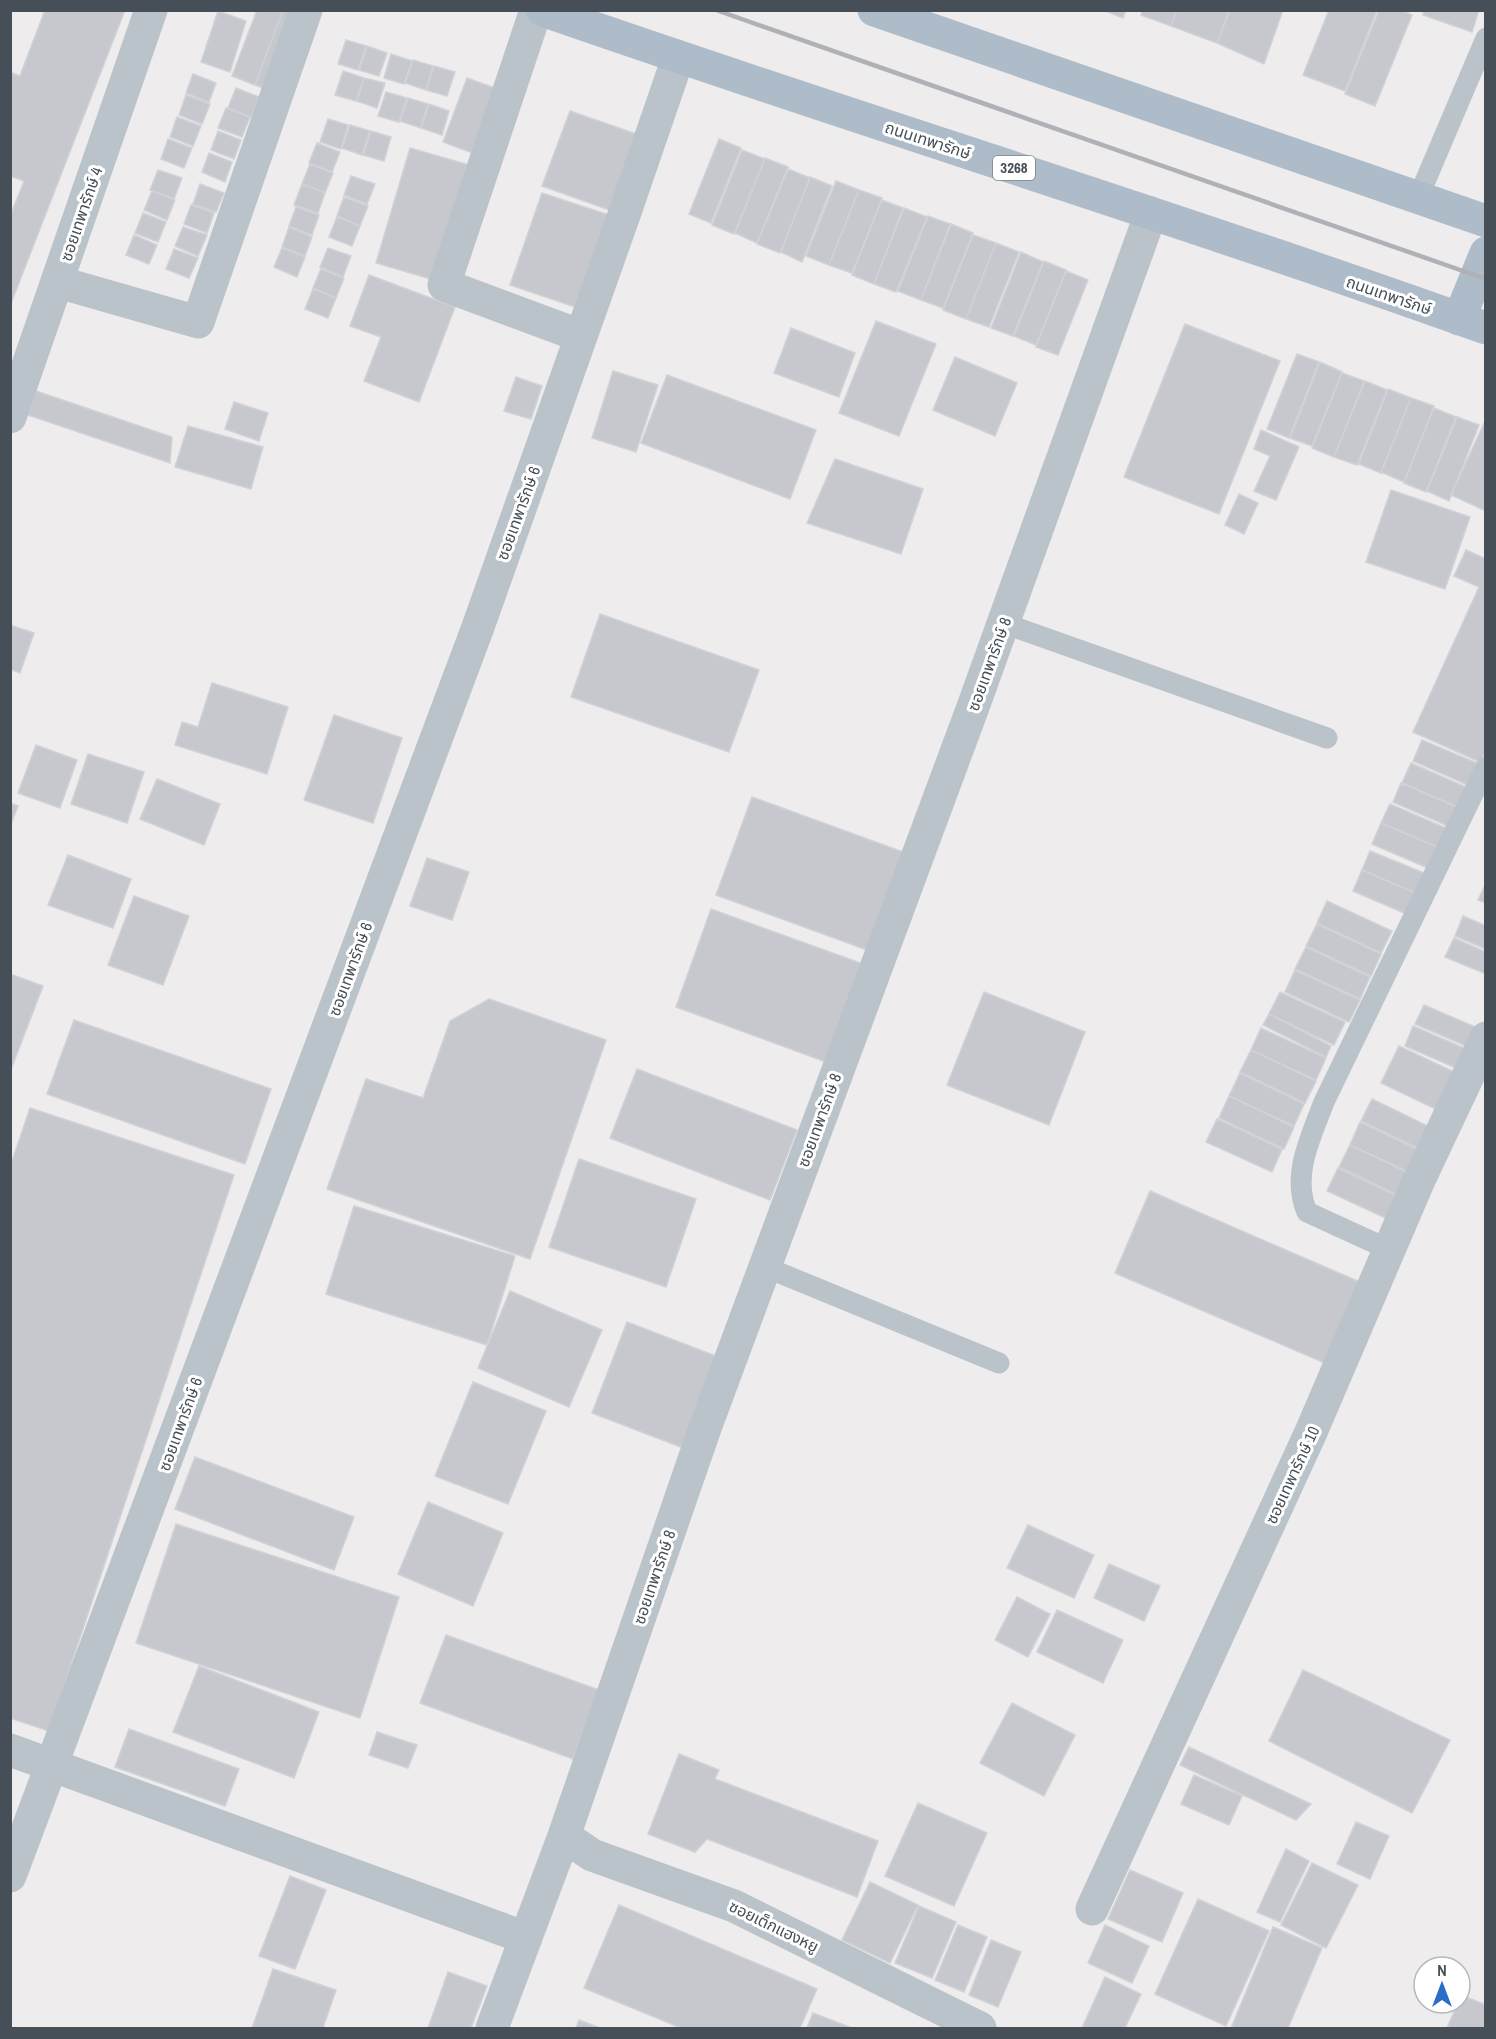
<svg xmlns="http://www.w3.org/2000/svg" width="1496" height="2039" font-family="'Archivo Narrow','Noto Sans Thai',sans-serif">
<rect width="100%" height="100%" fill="#eeecec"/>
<path fill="#c7c8ce" stroke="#d0d2d7" stroke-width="1.5" d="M 45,10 L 125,10 L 10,306 L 10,217 L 24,181 L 10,176 L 10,72 L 20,76 Z
M 257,10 L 283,10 L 255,85 L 232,76 Z
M 283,10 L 302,10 L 271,91 L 255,85 Z
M 1103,10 L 1126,10 L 1123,18 Z
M 1143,10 L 1177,10 L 1171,26 L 1141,15 Z
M 1177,10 L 1229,10 L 1217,43 L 1171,26 Z
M 1230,10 L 1283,10 L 1264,64 L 1217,43 Z
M 1329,10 L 1377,10 L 1345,91 L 1303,75 Z
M 1379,10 L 1400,10 L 1412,15 L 1375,106 L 1345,94 Z
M 1424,10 L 1479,10 L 1472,32 L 1423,15 Z
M 218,11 L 246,21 L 230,72 L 201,62 Z
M 346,40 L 366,46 L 358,70 L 338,64 Z
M 367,46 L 387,53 L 379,76 L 359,70 Z
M 391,54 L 412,61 L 404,84 L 384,78 Z
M 413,60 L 433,66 L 426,90 L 405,83 Z
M 434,66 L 455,72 L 447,96 L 426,90 Z
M 343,71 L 364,78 L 356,101 L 335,95 Z
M 193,74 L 216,83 L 209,102 L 186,93 Z
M 364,78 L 385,83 L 377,108 L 357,101 Z
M 467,78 L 503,91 L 478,155 L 443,142 Z
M 236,88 L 259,97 L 251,117 L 228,108 Z
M 386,92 L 407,98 L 399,122 L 378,116 Z
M 186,95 L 210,104 L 202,124 L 179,115 Z
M 408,98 L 428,104 L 421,128 L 400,121 Z
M 429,104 L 449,111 L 442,135 L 421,128 Z
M 226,108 L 250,117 L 242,137 L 218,128 Z
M 570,111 L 642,136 L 615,212 L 542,186 Z
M 177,117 L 201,126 L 193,146 L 170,137 Z
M 328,119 L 348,125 L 341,149 L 320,142 Z
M 350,125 L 370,131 L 362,155 L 342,148 Z
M 218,131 L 241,140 L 234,159 L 211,150 Z
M 371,131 L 391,137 L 384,161 L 363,155 Z
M 168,139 L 192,148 L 184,168 L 161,159 Z
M 719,139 L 741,148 L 711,223 L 689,214 Z
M 317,143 L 340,152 L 332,172 L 309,163 Z
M 410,148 L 476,167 L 441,282 L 376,263 Z
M 742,150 L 765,159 L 734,234 L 712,225 Z
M 209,153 L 232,162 L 225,182 L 202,172 Z
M 765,158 L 788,167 L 757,243 L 735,233 Z
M 310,164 L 333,173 L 325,193 L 302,184 Z
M 788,169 L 810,178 L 780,253 L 757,244 Z
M 158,170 L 182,178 L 174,199 L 150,190 Z
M 351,176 L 375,184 L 367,204 L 344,195 Z
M 810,177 L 832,186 L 802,262 L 781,252 Z
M 836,181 L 859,190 L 829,265 L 806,256 Z
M 200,184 L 224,193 L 216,212 L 193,204 Z
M 302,184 L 325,193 L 318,213 L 294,205 Z
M 859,190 L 882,198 L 852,273 L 829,265 Z
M 152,191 L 175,200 L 167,220 L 144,210 Z
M 542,193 L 612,216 L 581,309 L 510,285 Z
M 344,197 L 368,206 L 360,226 L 337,216 Z
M 882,200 L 903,208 L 874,284 L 852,275 Z
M 191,205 L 214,213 L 207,233 L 184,224 Z
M 296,207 L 319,215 L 312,235 L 289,226 Z
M 904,208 L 927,217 L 896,292 L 874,284 Z
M 143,213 L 166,222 L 158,242 L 135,233 Z
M 928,216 L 950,224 L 921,300 L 898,291 Z
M 337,217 L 360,226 L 352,246 L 329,237 Z
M 951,224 L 973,233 L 943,308 L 921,300 Z
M 183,227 L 207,235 L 198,256 L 175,246 Z
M 289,227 L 312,237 L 305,256 L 282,247 Z
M 134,235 L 157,245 L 149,264 L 126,255 Z
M 973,235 L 996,243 L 966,319 L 943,310 Z
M 996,243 L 1019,252 L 989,327 L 966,319 Z
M 282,248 L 305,257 L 297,277 L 274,267 Z
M 328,248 L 351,256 L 343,277 L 320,267 Z
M 174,249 L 198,258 L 189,278 L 166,269 Z
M 1021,252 L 1043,262 L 1013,336 L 991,328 Z
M 1044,261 L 1066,270 L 1036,345 L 1014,336 Z
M 321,269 L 344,278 L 336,298 L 313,288 Z
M 1066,271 L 1088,280 L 1058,355 L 1036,347 Z
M 369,275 L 455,307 L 419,402 L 364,381 L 381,337 L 350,326 Z
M 313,289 L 336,298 L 328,318 L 305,309 Z
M 876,321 L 936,344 L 899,436 L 839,413 Z
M 1185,324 L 1280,361 L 1219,514 L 1124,477 Z
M 791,328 L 855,353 L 839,397 L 774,373 Z
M 1297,354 L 1319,362 L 1289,438 L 1267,429 Z
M 955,357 L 1017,383 L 995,436 L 933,410 Z
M 1320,362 L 1342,372 L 1312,446 L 1290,438 Z
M 613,371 L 658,385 L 636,452 L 592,438 Z
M 1342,373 L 1364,381 L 1334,457 L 1312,448 Z
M 667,375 L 816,430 L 790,499 L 641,443 Z
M 516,377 L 542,386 L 531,419 L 504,411 Z
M 1365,381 L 1387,390 L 1357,465 L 1334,457 Z
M 1388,389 L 1411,398 L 1381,473 L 1359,464 Z
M 36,391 L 172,437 L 170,463 L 28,415 Z
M 1411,398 L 1434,406 L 1404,482 L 1381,472 Z
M 234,402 L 268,413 L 259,441 L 225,429 Z
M 1434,408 L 1456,417 L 1426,492 L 1404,483 Z
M 1457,417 L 1479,425 L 1449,501 L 1427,491 Z
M 1485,421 L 1486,422 L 1486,511 L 1451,495 Z
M 188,426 L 263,447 L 251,489 L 175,467 Z
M 1261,430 L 1299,447 L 1276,500 L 1254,491 L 1270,456 L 1254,449 Z
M 835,459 L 923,489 L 901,554 L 807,523 Z
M 1391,490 L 1470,517 L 1445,589 L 1366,562 Z
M 1239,494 L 1258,503 L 1244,534 L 1225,525 Z
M 1466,550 L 1486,559 L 1486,750 L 1480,762 L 1413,732 L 1479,587 L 1454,576 Z
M 600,614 L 759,670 L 729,752 L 571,697 Z
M 10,625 L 34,633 L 20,673 L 10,669 Z
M 212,683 L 288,707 L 267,774 L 175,745 L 182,722 L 198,727 Z
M 334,715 L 402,738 L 373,823 L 304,800 Z
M 1422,740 L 1479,764 L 1470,786 L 1413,761 Z
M 36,745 L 77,760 L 60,808 L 18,793 Z
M 88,754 L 144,772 L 127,823 L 71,804 Z
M 1411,763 L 1468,788 L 1460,808 L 1402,783 Z
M 157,779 L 220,804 L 204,845 L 140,819 Z
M 1401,783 L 1459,808 L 1450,827 L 1393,802 Z
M 752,797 L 903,852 L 867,950 L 716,895 Z
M 10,803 L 18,806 L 10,827 Z
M 1390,804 L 1448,829 L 1439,848 L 1381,823 Z
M 1381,823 L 1439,848 L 1430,869 L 1372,844 Z
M 1370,851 L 1429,875 L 1420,895 L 1362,870 Z
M 68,855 L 131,879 L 113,928 L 48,905 Z
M 427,858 L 469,872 L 452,920 L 410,906 Z
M 1362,870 L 1420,895 L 1411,916 L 1353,891 Z
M 1486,883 L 1486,903 L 1478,900 Z
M 134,896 L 189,916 L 163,985 L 108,965 Z
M 1327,901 L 1392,931 L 1381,953 L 1317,923 Z
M 711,909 L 863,964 L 826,1062 L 676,1007 Z
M 1463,916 L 1486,926 L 1486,949 L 1455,936 Z
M 1317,924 L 1381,954 L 1371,976 L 1306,946 Z
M 1454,938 L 1486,952 L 1486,974 L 1445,957 Z
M 1306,947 L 1370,977 L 1360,999 L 1295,969 Z
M 1295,970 L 1360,1000 L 1349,1022 L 1285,992 Z
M 10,974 L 43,986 L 10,1072 Z
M 984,992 L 1085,1032 L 1049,1125 L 947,1085 Z
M 1280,992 L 1345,1022 L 1334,1045 L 1269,1014 Z
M 489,999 L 606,1040 L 530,1259 L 327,1189 L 366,1079 L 423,1098 L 450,1021 Z
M 1424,1005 L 1482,1030 L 1473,1049 L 1415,1024 Z
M 1269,1014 L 1331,1046 L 1326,1057 L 1263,1025 Z
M 74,1020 L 271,1089 L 245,1164 L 47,1094 Z
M 1413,1026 L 1471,1051 L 1463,1071 L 1405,1046 Z
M 1261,1028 L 1326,1058 L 1316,1080 L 1251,1050 Z
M 1399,1046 L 1463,1076 L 1446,1114 L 1381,1083 Z
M 1251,1050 L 1316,1081 L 1305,1103 L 1240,1072 Z
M 637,1069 L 797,1130 L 770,1200 L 610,1138 Z
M 1240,1073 L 1304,1104 L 1294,1126 L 1229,1096 Z
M 1229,1096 L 1294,1127 L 1284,1149 L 1219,1118 Z
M 1372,1099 L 1436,1130 L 1426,1152 L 1361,1121 Z
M 30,1108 L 234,1175 L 49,1731 L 10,1718 L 10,1167 Z
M 1217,1119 L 1282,1149 L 1272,1172 L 1206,1142 Z
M 1360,1122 L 1425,1153 L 1415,1175 L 1350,1145 Z
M 1350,1145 L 1415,1176 L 1404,1198 L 1339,1167 Z
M 579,1159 L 696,1199 L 666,1287 L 549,1247 Z
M 1338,1168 L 1403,1199 L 1392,1221 L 1327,1191 Z
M 1150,1191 L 1362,1283 L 1327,1364 L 1115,1273 Z
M 354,1206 L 515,1256 L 487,1345 L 326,1294 Z
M 510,1291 L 602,1330 L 569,1407 L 478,1368 Z
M 627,1322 L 721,1358 L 686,1449 L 592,1413 Z
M 473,1382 L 546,1411 L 508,1504 L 435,1476 Z
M 195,1457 L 354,1517 L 334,1570 L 175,1509 Z
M 428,1502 L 503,1533 L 473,1606 L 398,1574 Z
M 176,1524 L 399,1597 L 360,1718 L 136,1643 Z
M 1028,1525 L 1094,1555 L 1074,1598 L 1007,1568 Z
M 1109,1564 L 1160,1586 L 1144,1621 L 1094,1598 Z
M 1017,1597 L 1050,1614 L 1028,1657 L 995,1640 Z
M 1057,1610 L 1123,1640 L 1103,1683 L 1037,1652 Z
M 446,1635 L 599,1690 L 573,1759 L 420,1703 Z
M 199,1666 L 319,1712 L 294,1778 L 173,1732 Z
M 1303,1670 L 1450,1740 L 1412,1813 L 1269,1741 Z
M 1012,1703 L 1075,1735 L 1044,1796 L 980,1763 Z
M 129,1729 L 239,1769 L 225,1806 L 115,1767 Z
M 377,1732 L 417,1745 L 408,1768 L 369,1755 Z
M 1189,1747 L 1311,1804 L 1296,1820 L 1180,1765 Z
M 679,1754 L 719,1770 L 715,1779 L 878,1841 L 857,1897 L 707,1839 L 695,1852 L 648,1834 Z
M 1194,1775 L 1242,1796 L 1229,1825 L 1181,1804 Z
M 918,1803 L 987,1833 L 954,1906 L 885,1876 Z
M 1356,1822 L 1389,1836 L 1370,1879 L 1337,1864 Z
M 1286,1849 L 1309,1861 L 1280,1922 L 1257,1912 Z
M 1312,1863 L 1358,1885 L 1326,1948 L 1281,1925 Z
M 1130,1870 L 1183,1893 L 1162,1942 L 1108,1919 Z
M 290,1876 L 326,1890 L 295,1969 L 259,1956 Z
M 870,1882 L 918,1905 L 890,1963 L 842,1940 Z
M 1198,1899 L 1269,1931 L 1226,2026 L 1155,1994 Z
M 619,1905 L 817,1989 L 800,2028 L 681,2028 L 584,1988 Z
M 919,1906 L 956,1922 L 932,1978 L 895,1963 Z
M 958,1925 L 987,1937 L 964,1992 L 935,1980 Z
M 1105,1925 L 1149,1946 L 1132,1983 L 1088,1963 Z
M 1273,1927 L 1322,1948 L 1288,2028 L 1231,2028 Z
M 991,1940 L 1021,1952 L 998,2007 L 969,1995 Z
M 273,1969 L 336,1990 L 323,2028 L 252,2028 Z
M 448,1972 L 487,1986 L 471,2028 L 428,2028 Z
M 1105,1977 L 1141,1994 L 1125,2028 L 1082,2028 Z
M 1461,1995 L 1486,2005 L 1486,2028 L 1447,2028 L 1458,2003 L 1460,2003 Z
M 813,2013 L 852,2028 L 807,2028 Z
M 579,2020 L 600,2028 L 576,2028 Z"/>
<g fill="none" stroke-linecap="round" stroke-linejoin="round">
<path stroke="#bbc3ca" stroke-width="21" d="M 1418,198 L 1486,38
M 1003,623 L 1327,738
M 1390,1250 L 1307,1212 C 1291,1175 1311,1137 1324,1102 L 1486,767
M 765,1267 L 999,1363"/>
<path stroke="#bbc3ca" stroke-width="33" d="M 536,10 L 444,285 L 581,336
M 58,282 L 198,322 L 306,10
M 10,417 L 151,10
M 10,1750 L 526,1938
M 564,1836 L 592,1855 L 734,1906 L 980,2028
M 10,1876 L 478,627 L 624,215 L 678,58
M 1092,1909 L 1311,1432 L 1419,1180 L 1486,1038
M 492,2028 L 564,1836 L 705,1428 L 973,707 L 1151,213"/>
<path stroke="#aebbc8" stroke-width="33" d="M 542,10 C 855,119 1173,216 1486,328
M 874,10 L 1486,221
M 1459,319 L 1486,253"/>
<path stroke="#afb1b6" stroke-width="4.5" d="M 716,10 L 1486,279"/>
</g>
<g text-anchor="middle" stroke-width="6" stroke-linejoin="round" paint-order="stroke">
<rect fill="#fff" stroke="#7e8489" stroke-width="1.5" x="993" y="156" width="42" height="24" rx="4.5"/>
<g font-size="15" font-weight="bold" fill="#464f57">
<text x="1014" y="173">3268</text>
</g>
<g font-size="16" fill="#464f57" stroke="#fff">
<text transform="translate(928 140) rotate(18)" y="6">ถนนเทพารักษ์</text>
<text transform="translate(81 214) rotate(-71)" y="6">ซอยเทพารักษ์ 4</text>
<text transform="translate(1389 295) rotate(19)" y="6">ถนนเทพารักษ์</text>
<text transform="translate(518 513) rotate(-70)" y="6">ซอยเทพารักษ์ 6</text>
<text transform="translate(989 664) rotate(-70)" y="6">ซอยเทพารักษ์ 8</text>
<text transform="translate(350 969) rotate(-70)" y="6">ซอยเทพารักษ์ 6</text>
<text transform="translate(819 1120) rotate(-70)" y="6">ซอยเทพารักษ์ 8</text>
<text transform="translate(180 1424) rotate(-70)" y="6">ซอยเทพารักษ์ 6</text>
<text transform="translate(1292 1475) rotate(-65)" y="6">ซอยเทพารักษ์ 10</text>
<text transform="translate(654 1577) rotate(-71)" y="6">ซอยเทพารักษ์ 8</text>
<text transform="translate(774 1926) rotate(26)" y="6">ซอยเต็กแฮงหยู</text>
</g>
</g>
<rect width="1496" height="2039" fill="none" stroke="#464f57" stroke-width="24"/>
<g transform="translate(1442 1985)"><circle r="28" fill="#ffffff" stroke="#b5b9bc" stroke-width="1.5"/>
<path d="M0-4.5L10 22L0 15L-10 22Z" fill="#2b6ec9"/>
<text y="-9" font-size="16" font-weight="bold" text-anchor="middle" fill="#464f57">N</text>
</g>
</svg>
